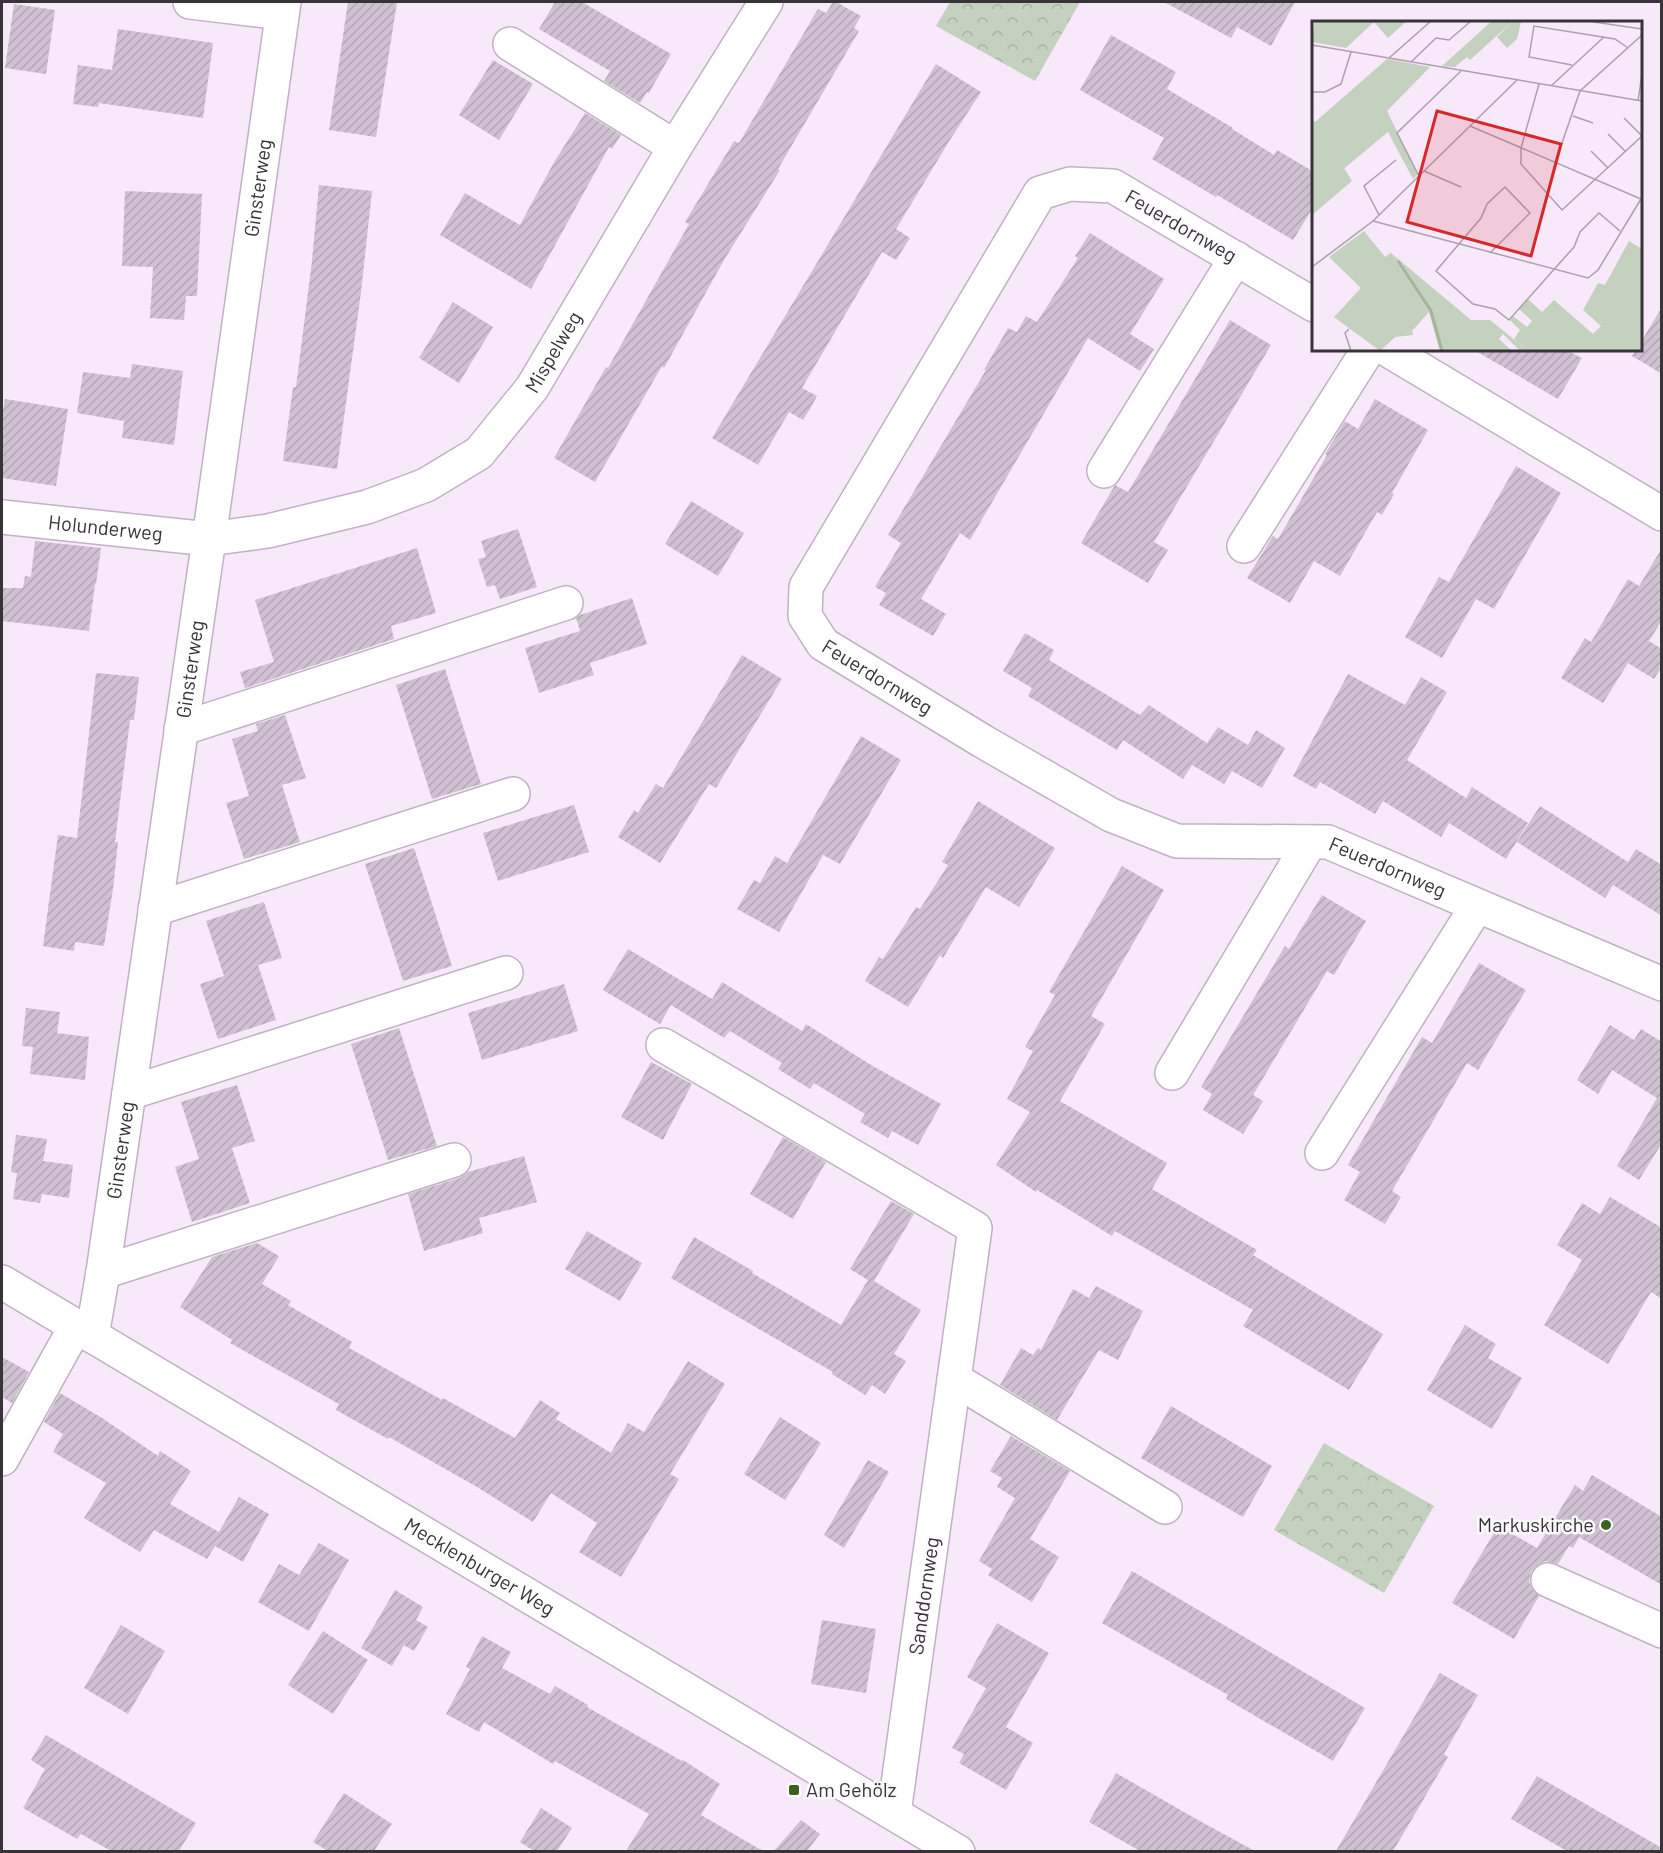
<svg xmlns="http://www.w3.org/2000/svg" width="1663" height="1853" font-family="Barlow,sans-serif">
<defs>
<pattern id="park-crowns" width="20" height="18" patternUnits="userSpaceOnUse" patternTransform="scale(1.5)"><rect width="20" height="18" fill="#c4d1bf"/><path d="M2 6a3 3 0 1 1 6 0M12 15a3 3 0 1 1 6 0" fill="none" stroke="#a9b4a5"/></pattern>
<pattern id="building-hatch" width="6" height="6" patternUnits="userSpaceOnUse" patternTransform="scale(1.5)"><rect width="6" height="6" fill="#d0c1d2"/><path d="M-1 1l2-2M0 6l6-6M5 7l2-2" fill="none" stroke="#b3a6b5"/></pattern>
</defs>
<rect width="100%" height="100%" fill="#f7e8fa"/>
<path fill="url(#park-crowns)" d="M 950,2 L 1080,2 L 1035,81 L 936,26 Z
M 1324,1443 L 1434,1506 L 1384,1593 L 1274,1530 Z"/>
<path fill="url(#building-hatch)" d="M 348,2 L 397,2 L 376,137 L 329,130 Z
M 555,2 L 582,2 L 671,54 L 649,93 L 647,92 L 640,103 L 604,81 L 610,71 L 539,29 Z
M 833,2 L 836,2 L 861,16 L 854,28 L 859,31 L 778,169 L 780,170 L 724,260 L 664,368 L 662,366 L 595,482 L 554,458 L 606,367 L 608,368 L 689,224 L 685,222 L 734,141 L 739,143 L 818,9 L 826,13 Z
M 1164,2 L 1295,2 L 1271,46 L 1237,27 L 1231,38 Z
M 14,4 L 55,10 L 46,74 L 5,68 Z
M 118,29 L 213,43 L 203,118 L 99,103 L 98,107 L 73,104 L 78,65 L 112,70 Z
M 1111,35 L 1176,72 L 1167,89 L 1233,128 L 1232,129 L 1274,155 L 1277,150 L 1314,172 L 1314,206 L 1293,240 L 1217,195 L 1216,197 L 1152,159 L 1164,138 L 1080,90 Z
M 493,60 L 533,84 L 499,140 L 459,115 Z
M 936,64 L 981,92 L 948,143 L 896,229 L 910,238 L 896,260 L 882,252 L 802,388 L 817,396 L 810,409 L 803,420 L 789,412 L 758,465 L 712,438 Z
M 585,113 L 621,135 L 612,149 L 609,147 L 531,289 L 440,235 L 465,193 L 520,225 L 553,164 Z
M 319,185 L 372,191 L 361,292 L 337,469 L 283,461 L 293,387 L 296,387 L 312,261 Z
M 125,191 L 202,194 L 197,296 L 186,296 L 184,320 L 150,318 L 153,267 L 122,266 Z
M 1090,233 L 1164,279 L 1130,334 L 1154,349 L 1140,371 L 1088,338 L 970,540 L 960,533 L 921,599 L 946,614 L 933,636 L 879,605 L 886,593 L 875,587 L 901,543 L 888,535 L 986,370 L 984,370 L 1008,328 L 1017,332 L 1026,316 L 1037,322 L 1078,258 L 1075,256 Z
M 453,302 L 493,327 L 459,383 L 419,358 Z
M 1662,307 L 1662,374 L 1632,356 L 1636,350 L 1641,350 L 1641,342 Z
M 1230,320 L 1271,345 L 1154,542 L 1168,550 L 1148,583 L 1081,543 L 1115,485 L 1128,492 Z
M 1474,350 L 1566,350 L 1582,358 L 1558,399 Z
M 132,364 L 183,371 L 174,445 L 122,438 L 124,421 L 77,413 L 83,372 L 130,378 Z
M 5,399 L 68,409 L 56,486 L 2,478 L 2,415 Z
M 1375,399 L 1428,430 L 1392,493 L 1394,494 L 1382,515 L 1377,512 L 1340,576 L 1314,561 L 1290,603 L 1247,578 L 1273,536 L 1278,539 L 1327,455 L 1325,454 L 1345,421 L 1358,429 Z
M 1516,466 L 1561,493 L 1494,609 L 1476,599 L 1442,658 L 1405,637 L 1439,577 L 1449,582 Z
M 691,501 L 744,533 L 718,576 L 665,544 Z
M 518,529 L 537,587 L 500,599 L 495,585 L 487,587 L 478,559 L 486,557 L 481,541 Z
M 35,541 L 101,548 L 96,584 L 95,584 L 89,631 L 2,621 L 2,588 L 23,588 L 25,576 L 31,577 Z
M 417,548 L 436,613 L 391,626 L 394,639 L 245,688 L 240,672 L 274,662 L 255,600 Z
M 1662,548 L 1662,620 L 1649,641 L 1662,649 L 1662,666 L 1654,679 L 1628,663 L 1603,703 L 1561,678 L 1585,638 L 1591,642 L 1628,579 L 1639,586 Z
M 632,598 L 647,644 L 590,663 L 594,675 L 539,693 L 525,648 L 580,631 L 576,618 L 580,615 Z
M 1025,633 L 1054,650 L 1049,660 L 1140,715 L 1149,705 L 1207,743 L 1218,727 L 1248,745 L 1256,730 L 1285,748 L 1262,788 L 1232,771 L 1224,784 L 1192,765 L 1183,779 L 1123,740 L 1117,750 L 1028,696 L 1032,688 L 1003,671 Z
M 742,655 L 782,679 L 716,788 L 709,784 L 660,863 L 618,837 L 634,810 L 638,813 L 656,784 L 663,788 Z
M 445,669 L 481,784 L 432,799 L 396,685 Z
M 96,673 L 139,677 L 134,720 L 130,720 L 115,842 L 118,842 L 113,889 L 104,946 L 75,942 L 74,951 L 43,946 L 58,835 L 77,838 Z
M 1348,674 L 1405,705 L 1421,677 L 1447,692 L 1407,760 L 1466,798 L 1472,787 L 1528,823 L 1506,859 L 1449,823 L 1441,837 L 1383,801 L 1375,814 L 1320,782 L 1316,789 L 1293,776 Z
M 285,715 L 306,778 L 282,785 L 300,842 L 244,859 L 226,803 L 249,796 L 232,739 L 258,731 L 256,724 Z
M 861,736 L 901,760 L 840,864 L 823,855 L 779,932 L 737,909 L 754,880 L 760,883 L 775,856 L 787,863 Z
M 978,801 L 1055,848 L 1019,907 L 986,887 L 943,958 L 940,955 L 908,1007 L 865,981 L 879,957 L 883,959 L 916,907 L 920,909 L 948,865 L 942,862 Z
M 574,805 L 589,852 L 498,881 L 483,833 Z
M 1540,806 L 1628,862 L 1636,849 L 1662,865 L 1662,916 L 1613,885 L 1605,898 L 1517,842 Z
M 414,848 L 452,966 L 403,981 L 365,864 Z
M 1122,866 L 1164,890 L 1091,1016 L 1105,1024 L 1060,1101 L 1167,1163 L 1152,1189 L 1257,1250 L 1253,1255 L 1383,1334 L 1349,1390 L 1243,1326 L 1253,1310 L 1115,1231 L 1112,1236 L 1037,1190 L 1036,1192 L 996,1165 L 1030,1112 L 1007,1099 L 1033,1051 L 1025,1047 L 1055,995 L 1049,992 Z
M 1322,895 L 1366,921 L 1334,975 L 1327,971 L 1253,1095 L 1263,1101 L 1243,1134 L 1203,1110 L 1212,1094 L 1201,1087 L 1285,946 L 1289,949 Z
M 264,902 L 282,958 L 258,965 L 276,1020 L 218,1039 L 200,984 L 224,976 L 206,921 Z
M 628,949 L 712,999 L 722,982 L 802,1031 L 806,1024 L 871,1065 L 941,1104 L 918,1145 L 892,1131 L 888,1138 L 860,1122 L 865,1114 L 814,1083 L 810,1089 L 778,1069 L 782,1063 L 730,1031 L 724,1038 L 671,1005 L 660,1024 L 603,990 Z
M 1479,963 L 1526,990 L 1478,1070 L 1467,1063 L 1392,1191 L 1401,1197 L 1385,1224 L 1344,1200 L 1360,1172 L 1348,1165 L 1422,1037 L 1432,1043 Z
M 564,984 L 578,1031 L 482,1060 L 468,1013 Z
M 26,1008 L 60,1012 L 57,1033 L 89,1037 L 85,1080 L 30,1074 L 33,1047 L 22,1046 Z
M 1610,1025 L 1634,1040 L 1641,1029 L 1662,1042 L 1662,1143 L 1639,1180 L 1617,1166 L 1657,1098 L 1612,1070 L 1598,1094 L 1577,1080 Z
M 399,1028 L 437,1146 L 388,1160 L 351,1044 Z
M 651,1062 L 692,1084 L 663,1140 L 621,1117 Z
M 237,1085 L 255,1141 L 232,1148 L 250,1203 L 192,1222 L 175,1167 L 199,1159 L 181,1102 Z
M 16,1135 L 47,1139 L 43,1161 L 73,1165 L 69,1198 L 42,1194 L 40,1203 L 13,1199 L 17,1173 L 11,1172 Z
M 783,1137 L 826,1162 L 793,1219 L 750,1194 Z
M 524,1156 L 537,1202 L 479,1218 L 483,1233 L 424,1251 L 408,1194 L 460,1178 L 468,1172 Z
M 1610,1197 L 1662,1228 L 1662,1299 L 1651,1292 L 1608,1364 L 1544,1325 L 1582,1260 L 1557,1245 L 1582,1203 L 1600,1214 Z
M 891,1201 L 914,1214 L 874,1281 L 921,1310 L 894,1354 L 906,1361 L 885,1394 L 872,1385 L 865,1395 L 832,1374 L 833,1372 L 671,1278 L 694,1237 L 753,1271 L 752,1273 L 841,1325 L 868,1280 L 850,1269 Z
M 587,1231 L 642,1263 L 620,1301 L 565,1269 Z
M 257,1243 L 279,1256 L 262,1284 L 291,1301 L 288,1305 L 352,1342 L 349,1348 L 442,1400 L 443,1398 L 515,1438 L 540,1400 L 560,1413 L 556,1419 L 611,1453 L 628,1423 L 644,1432 L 688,1361 L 725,1384 L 670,1474 L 679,1479 L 621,1577 L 579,1552 L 597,1523 L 551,1493 L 533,1522 L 477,1487 L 389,1437 L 388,1439 L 336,1410 L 339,1404 L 230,1343 L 232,1340 L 180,1307 L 212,1257 Z
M 1096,1286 L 1143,1311 L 1118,1360 L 1099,1350 L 1057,1420 L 1000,1385 L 1021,1348 L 1033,1355 L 1038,1348 L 1041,1350 L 1073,1289 L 1089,1298 Z
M 1465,1325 L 1496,1344 L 1488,1358 L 1522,1378 L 1492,1429 L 1427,1390 Z
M 2,1357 L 29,1372 L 12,1403 L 2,1397 Z
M 60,1393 L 102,1418 L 158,1456 L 160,1451 L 191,1471 L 170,1504 L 219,1532 L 239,1497 L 269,1514 L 243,1562 L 215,1546 L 207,1559 L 154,1530 L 140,1552 L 84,1518 L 106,1483 L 53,1452 L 63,1434 L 44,1422 Z
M 1171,1406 L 1272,1466 L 1243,1517 L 1141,1458 Z
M 780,1417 L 821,1443 L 785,1500 L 744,1474 Z
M 1011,1436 L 1070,1471 L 1030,1539 L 1059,1557 L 1032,1602 L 988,1575 L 992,1569 L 979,1561 L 1015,1498 L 997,1487 L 1002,1478 L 990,1471 Z
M 868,1460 L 889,1472 L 844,1548 L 824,1535 Z
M 1592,1475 L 1662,1517 L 1662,1585 L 1579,1537 L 1573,1548 L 1569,1546 L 1558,1564 L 1545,1561 L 1538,1565 L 1531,1572 L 1529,1582 L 1533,1590 L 1539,1596 L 1514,1639 L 1452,1603 L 1498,1526 L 1537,1548 L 1575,1485 L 1583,1491 Z
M 319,1543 L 349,1560 L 309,1631 L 258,1602 L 279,1564 L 299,1575 Z
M 1132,1571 L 1365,1708 L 1333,1761 L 1226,1699 L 1228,1695 L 1102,1623 Z
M 395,1590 L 423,1607 L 416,1620 L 428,1627 L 414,1651 L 404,1645 L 392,1666 L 361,1648 Z
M 822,1620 L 876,1629 L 866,1693 L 811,1684 Z
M 997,1623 L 1049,1653 L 1006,1727 L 1033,1743 L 1006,1790 L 959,1763 L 964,1754 L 952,1748 L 986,1688 L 967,1677 Z
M 121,1625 L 165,1651 L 128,1714 L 84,1688 Z
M 323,1631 L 368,1660 L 333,1714 L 288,1685 Z
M 482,1636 L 511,1652 L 502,1668 L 550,1694 L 555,1686 L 588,1705 L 587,1707 L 682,1761 L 683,1760 L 720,1784 L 701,1815 L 763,1851 L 626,1851 L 649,1814 L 555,1761 L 553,1764 L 484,1722 L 479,1732 L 446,1714 L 470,1669 L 466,1667 Z
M 1440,1673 L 1478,1695 L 1444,1754 L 1448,1757 L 1415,1814 L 1393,1851 L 1336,1851 Z
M 46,1735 L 196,1823 L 179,1851 L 111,1851 L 81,1834 L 77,1839 L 23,1808 L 45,1769 L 31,1760 Z
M 1116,1773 L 1198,1820 L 1255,1851 L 1140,1851 L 1089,1822 Z
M 1537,1776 L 1662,1848 L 1662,1851 L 1567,1851 L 1511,1819 Z
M 344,1793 L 392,1824 L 374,1851 L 328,1851 L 313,1842 Z
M 541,1808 L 572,1828 L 557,1851 L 534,1851 L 520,1842 Z
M 801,1820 L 820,1834 L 807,1851 L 774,1851 Z"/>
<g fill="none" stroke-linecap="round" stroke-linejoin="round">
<g stroke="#c0b2c3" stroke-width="36">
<g id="minor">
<path d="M 190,2 L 282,13"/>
<path d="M 510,44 L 675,147"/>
<path id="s1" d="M 1314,305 L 1113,186 L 1070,184 L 1040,193 L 806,587 L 805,616 L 823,644 L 984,742 L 1111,815 L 1177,841 L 1328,842 L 1662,984"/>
<path d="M 1388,350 L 1662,514"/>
<path d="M 1104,471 L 1236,258"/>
<path id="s2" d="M 2,517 L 209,539 L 268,531 L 367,507 L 426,485 L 479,453 L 532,388 L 675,147 L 766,2"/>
<path d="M 1244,546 L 1368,350"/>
<path d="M 181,729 L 566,603"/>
<path d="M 155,909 L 513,794"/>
<path d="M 663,1045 L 975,1228 L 894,1813"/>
<path d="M 1172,1073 L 1310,842"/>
<path d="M 129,1093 L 506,973"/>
<path d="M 1322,1153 L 1477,906"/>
<path d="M 103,1272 L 454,1160"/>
<path id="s3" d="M 2,1282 L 958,1852"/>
<path id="s4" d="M 92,1336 L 103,1272 L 209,539 L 284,2"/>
<path d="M 954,1379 L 1165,1507"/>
<path d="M 2,1459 L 76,1326"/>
<path d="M 1548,1580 L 1662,1631"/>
</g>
</g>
<use href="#minor" stroke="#fff" stroke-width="33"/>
</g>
<g fill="#376423" stroke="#fdfafe" stroke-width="2">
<circle cx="1606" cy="1525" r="6"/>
<rect x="788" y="1784" width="12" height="12" rx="3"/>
</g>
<g text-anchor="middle" stroke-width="5" stroke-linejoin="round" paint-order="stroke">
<g font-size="20" fill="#383339" stroke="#fdfafe">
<text dy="7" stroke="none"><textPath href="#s4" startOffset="1160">Ginsterweg</textPath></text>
<text transform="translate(1181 226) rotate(30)" y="7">Feuerdornweg</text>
<text dy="7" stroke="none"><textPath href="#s2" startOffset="620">Mispelweg</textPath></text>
<text dy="7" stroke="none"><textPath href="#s2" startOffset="104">Holunderweg</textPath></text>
<text dy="7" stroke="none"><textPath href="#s4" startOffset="674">Ginsterweg</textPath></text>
<text dy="7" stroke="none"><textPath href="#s1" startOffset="892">Feuerdornweg</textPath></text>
<text dy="7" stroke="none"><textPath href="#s1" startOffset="1450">Feuerdornweg</textPath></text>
<text dy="7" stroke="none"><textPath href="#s4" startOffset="188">Ginsterweg</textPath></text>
<text dy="7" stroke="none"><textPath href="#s3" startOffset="556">Mecklenburger Weg</textPath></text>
<text transform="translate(924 1596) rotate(-82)" y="7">Sanddornweg</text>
</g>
<g font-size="20" fill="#383339" stroke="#fdfafe" text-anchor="end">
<text x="1594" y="1532">Markuskirche</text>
<text x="806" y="1797" text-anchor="start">Am Gehölz</text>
</g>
</g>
<g transform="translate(1312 21)">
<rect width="330" height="330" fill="#f7e8fa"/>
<path d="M 3,0 L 95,0 L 76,17 L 62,1 L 34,27 L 0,21 ZM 32,147 L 40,160 L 0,194 L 0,174 ZM 52,210 L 73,236 L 79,232 L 117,291 L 100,310 L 101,314 L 83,316 L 68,330 L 22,296 L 49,267 L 17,236 ZM 317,220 L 330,228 L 330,330 L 216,330 L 202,318 L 208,309 L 198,299 L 201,295 L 215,306 L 220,300 L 207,288 L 216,278 L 230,291 L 242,279 L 281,313 L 289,305 L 271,289 L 286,262 L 293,264 Z" fill="#c4d1bf"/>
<path d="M 180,0 L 201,0 L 158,39 L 155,36 L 143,46 L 130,45 ZM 75,38 L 118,46 L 75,90 L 106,153 L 101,158 L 76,111 L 0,174 L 0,98 L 3,101 ZM 79,232 L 159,299 L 178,299 L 216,330 L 208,330 L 191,313 L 187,318 L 200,330 L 128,330 L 117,291 Z" fill="#c4d1bf"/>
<path d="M 201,0 L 209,1 L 205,18 L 195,27 L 185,16 Z" fill="#c4d1bf"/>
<path fill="none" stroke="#a2b79a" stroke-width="3" d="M 86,240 L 119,290 L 130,330"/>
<path fill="none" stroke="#aba0ad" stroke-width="1.5" d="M 282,1 L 330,8M 0,24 L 330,80M 77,37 L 119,0M 99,41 L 124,17 L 137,19 L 159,0M 260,44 L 217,36 L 222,5 L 303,18 L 316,27M 227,63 L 209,127 L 209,143 L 250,189 L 330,115 L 312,97M 239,65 L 292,16M 0,71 L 13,71 L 29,63 L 39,31M 326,80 L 330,53M 261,95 L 281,102M 158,105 L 329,178M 296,113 L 313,130M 279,130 L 296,147M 243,142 L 268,70 L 330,14M 112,150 L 149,166M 107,155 L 85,112 L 149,50M 67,194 L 52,165 L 84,139M 61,200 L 276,257 L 286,249 L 329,178M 178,232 L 218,192 L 193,166 L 175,183 L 169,197 L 124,250 L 161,283 L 183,288 L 197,299 L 262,226 L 268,211 L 287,192 L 308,210M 0,246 L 61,200 L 205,59M 37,308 L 33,312 L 39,330"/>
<path fill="#d62828" fill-opacity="0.15" stroke="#d62828" stroke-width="3" d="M 125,90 L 249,123 L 219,235 L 95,201 Z"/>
<rect width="330" height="330" fill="none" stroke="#383339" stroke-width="3"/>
</g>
<rect width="1663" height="1853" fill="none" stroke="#383339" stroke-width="6"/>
</svg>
